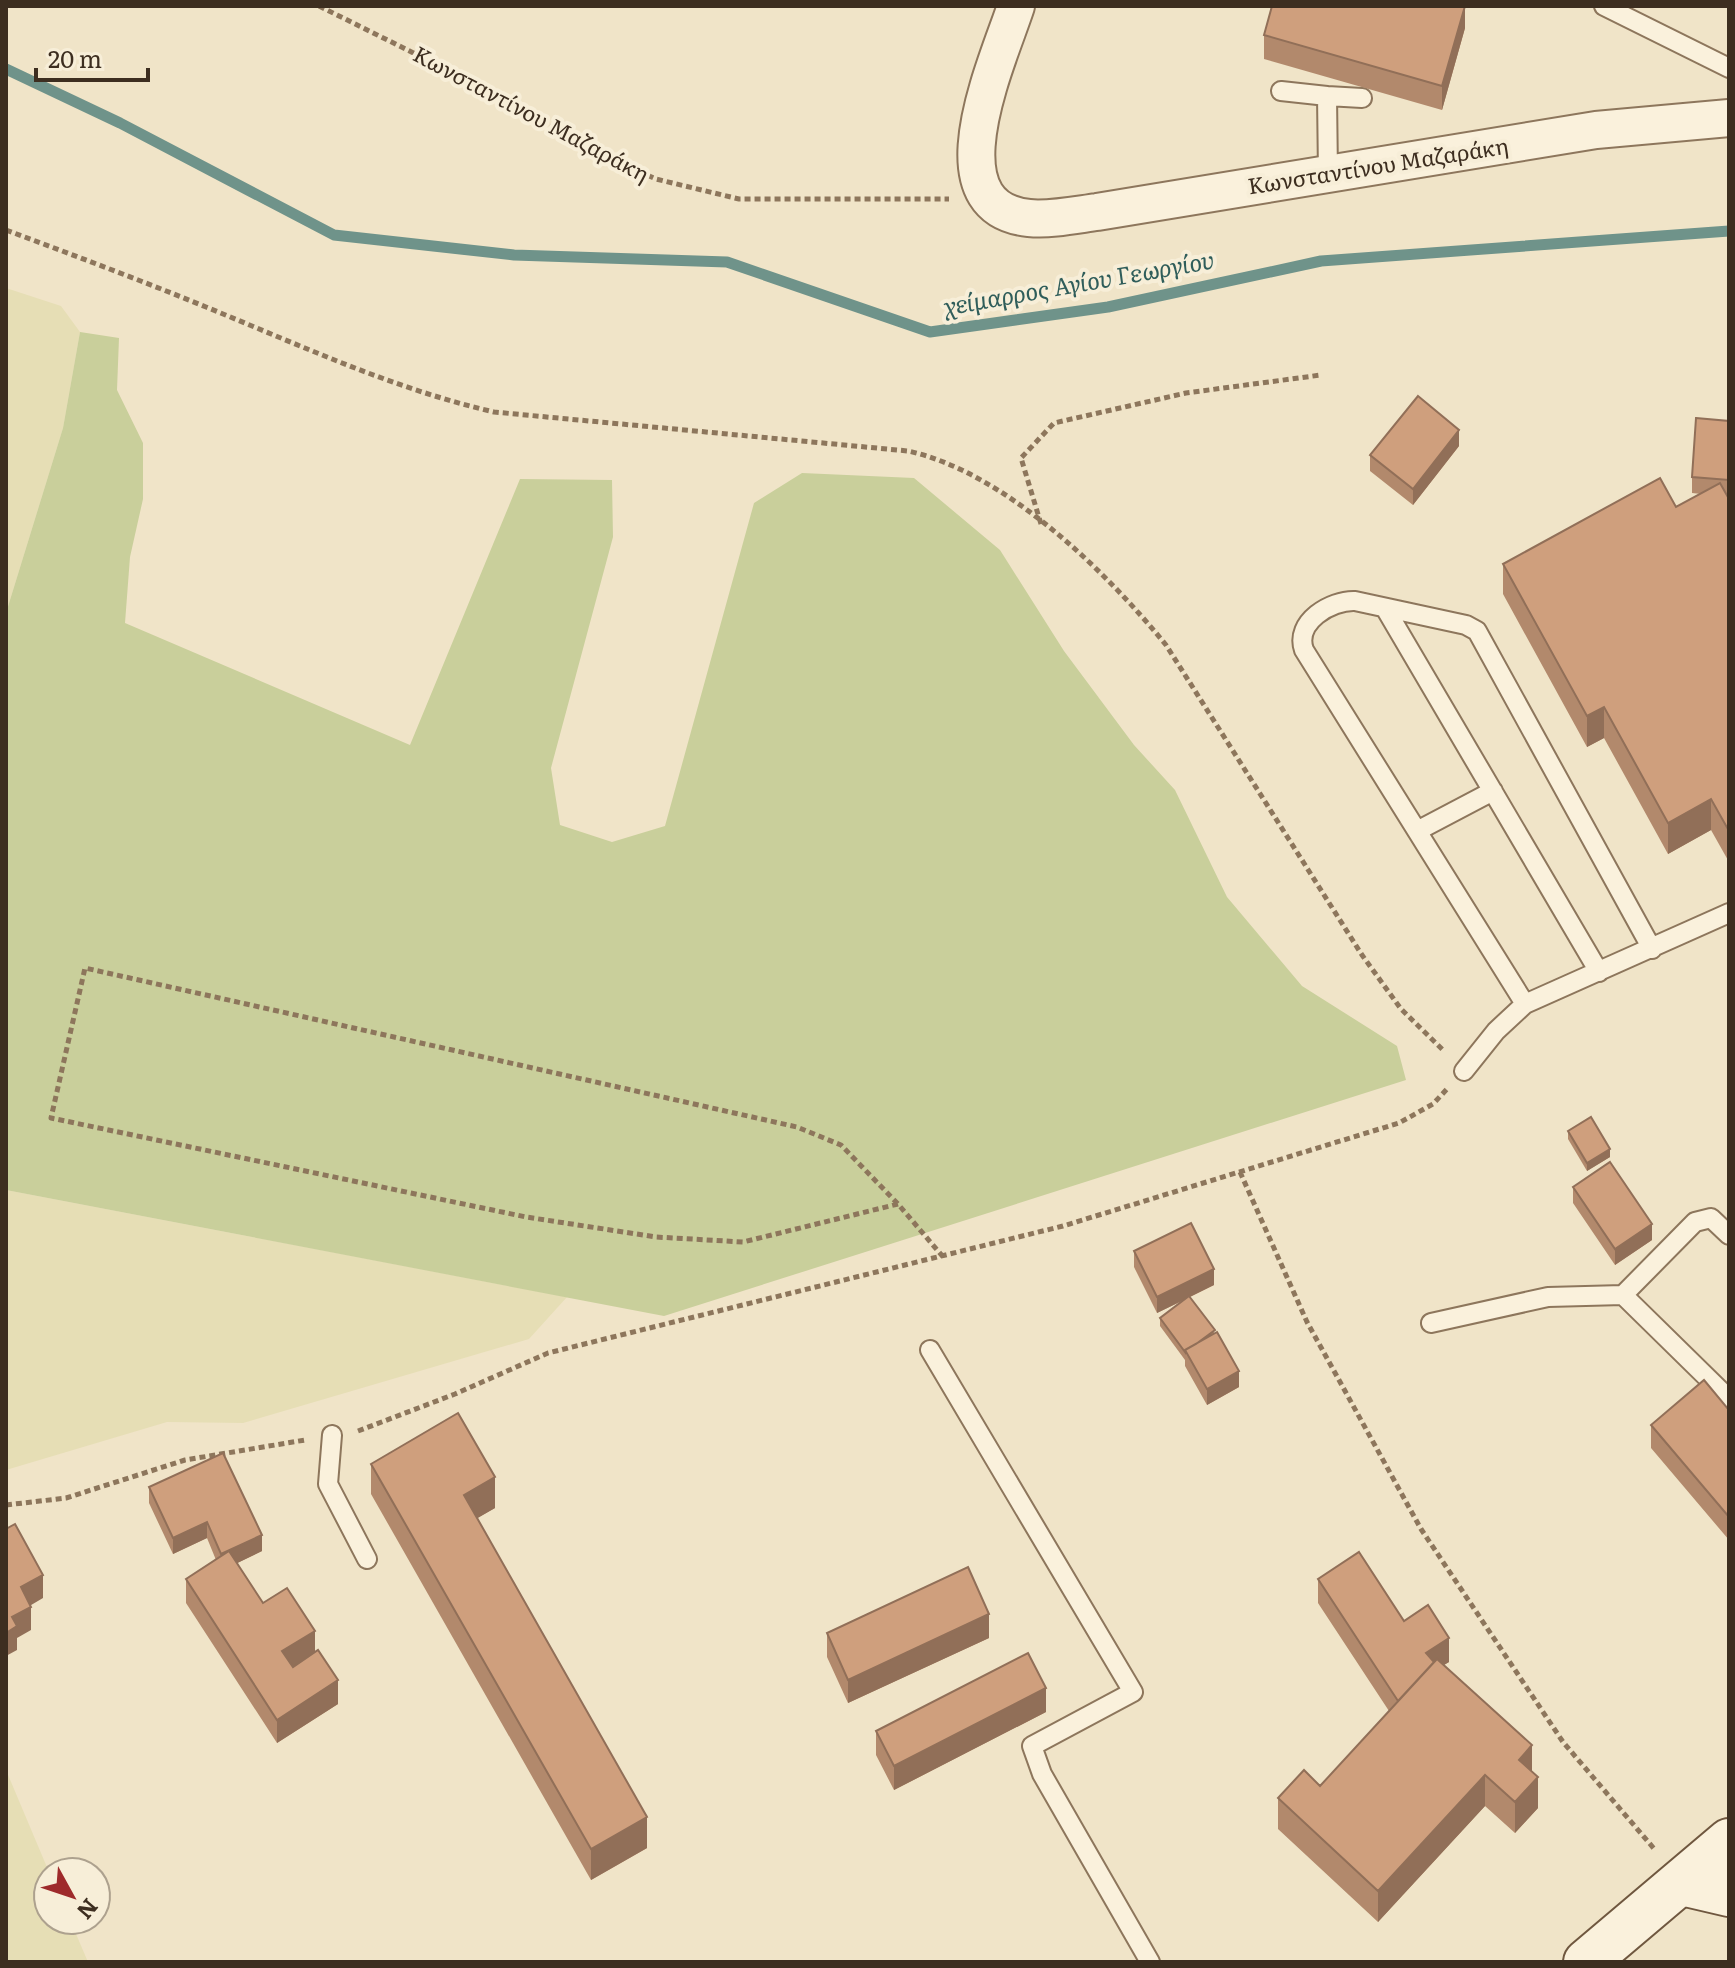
<svg xmlns="http://www.w3.org/2000/svg" width="1735" height="1968" font-family="Literata,serif">
<rect width="100%" height="100%" fill="#f0e4c8"/>
<path fill="#e6deb5" d="M 6,288 L 61,306 L 80,332 L 63,428 L 6,613 Z
M 6,1190 L 567,1297 L 529,1339 L 243,1423 L 167,1422 L 6,1470 Z
M 6,1770 L 49,1872 L 48,1920 L 70,1920 L 88,1962 L 6,1962 Z"/>
<path fill="#c9cf9b" d="M 80,332 L 119,338 L 117,390 L 143,443 L 143,499 L 130,557 L 125,623 L 410,745 L 520,479 L 612,480 L 613,537 L 551,768 L 560,825 L 612,842 L 665,826 L 754,503 L 802,473 L 914,478 L 1000,550 L 1064,651 L 1134,745 L 1175,790 L 1227,897 L 1302,986 L 1397,1046 L 1406,1080 L 664,1316 L 6,1190 L 6,613 L 63,428 Z"/>
<g fill="none" stroke-linecap="round" stroke-linejoin="round">
<path stroke="#6f938a" stroke-width="11" d="M 6,69 L 120,123 L 334,235 L 514,255 L 727,262 L 930,332 L 1108,307 L 1321,261 L 1729,231"/>
<g stroke="#8d765c" stroke-width="22">
<path id="lane" d="M 1604,6 L 1729,68
M 1281,91 L 1327,96 L 1328,174
M 1327,96 L 1362,98
M 1385,608 L 1599,972
M 1417,831 L 1493,791
M 1525,1004 L 1304,650 C 1294,622 1331,600 1355,601 L 1466,625 L 1477,631 L 1652,949
M 1464,1071 L 1496,1031 L 1525,1004 L 1729,913
M 1623,1295 L 1729,1399
M 1431,1323 L 1548,1297 L 1623,1295 L 1695,1222 L 1711,1218 L 1729,1235
M 930,1350 L 1133,1692 L 1032,1746 L 1042,1774 L 1150,1962
M 332,1435 L 328,1484 L 367,1559"/>
</g>
<g stroke="#8d765c" stroke-width="40">
<path id="street" d="M 1016,6 C 999,59 929,208 1029,218 C 1051,220 1075,215 1097,212 L 1596,130 L 1729,118"/>
</g>
<g stroke="#6f573f" stroke-width="48">
<path id="secondary" d="M 1682,1883 L 1729,1894
M 1586,1962 L 1729,1841"/>
</g>
<path stroke="#8d765c" stroke-width="5" stroke-dasharray="6 4" stroke-linecap="butt" d="M 319,6 L 478,85 L 595,152 L 656,179 L 739,199 L 949,199
M 6,230 C 73,255 140,280 206,307 C 302,346 394,389 494,412 L 908,451 C 1004,472 1105,570 1166,645 L 1362,955 L 1401,1009 L 1444,1051
M 1041,524 L 1021,458 L 1054,423 L 1186,393 L 1321,375
M 1240,1172 L 1307,1322 L 1421,1529 L 1563,1742 L 1656,1851
M 898,1204 L 743,1242 L 656,1237 L 526,1217 L 51,1118 L 85,968 L 797,1127 L 841,1145 L 898,1204 L 944,1258
M 358,1431 L 455,1394 L 548,1353 L 1063,1226 L 1399,1123 L 1433,1104 L 1447,1089
M 6,1505 L 66,1498 L 185,1460 L 305,1440"/>
<use href="#lane" stroke="#faf1dc" stroke-width="18"/>
<use href="#street" stroke="#faf1dc" stroke-width="36"/>
<use href="#secondary" stroke="#faf1dc" stroke-width="44"/>
</g>
<path fill="#b2896c" d="M 1465,28 L 1442,110 L 1264,59 L 1264,35 Z
M 1729,421 L 1729,496 L 1727,496 L 1729,499 L 1729,862 L 1711,830 L 1668,854 L 1604,738 L 1587,747 L 1503,594 L 1503,564 L 1676,507 L 1701,494 L 1692,493 L 1692,477 Z
M 1459,446 L 1413,505 L 1370,471 L 1370,455 Z
M 1568,1131 L 1610,1157 L 1587,1171 L 1568,1139 Z
M 1573,1187 L 1652,1240 L 1615,1265 L 1573,1203 Z
M 1134,1251 L 1214,1285 L 1190,1297 L 1215,1334 L 1239,1387 L 1207,1405 L 1185,1366 L 1185,1360 L 1160,1326 L 1160,1318 L 1182,1301 L 1157,1313 L 1134,1267 Z
M 1729,1410 L 1729,1540 L 1651,1448 L 1651,1425 Z
M 371,1464 L 495,1508 L 477,1518 L 647,1848 L 591,1880 L 371,1494 Z
M 149,1487 L 262,1551 L 237,1563 L 263,1603 L 315,1652 L 338,1704 L 277,1743 L 186,1603 L 186,1579 L 216,1560 L 207,1538 L 173,1554 L 149,1503 Z
M 1318,1579 L 1404,1621 L 1449,1662 L 1444,1665 L 1532,1771 L 1538,1808 L 1515,1833 L 1485,1806 L 1378,1922 L 1278,1829 L 1278,1798 L 1320,1786 L 1389,1711 L 1318,1603 Z
M 827,1633 L 989,1638 L 848,1703 L 827,1657 Z
M 1046,1712 L 894,1790 L 876,1755 L 876,1731 Z"/>
<path fill="#916f58" d="M 1465,6 L 1465,28 L 1442,110 L 1442,86 Z
M 1459,430 L 1459,446 L 1413,505 L 1413,489 Z
M 1604,707 L 1604,738 L 1587,747 L 1587,716 Z
M 1711,799 L 1711,830 L 1668,854 L 1668,823 Z
M 1610,1149 L 1610,1157 L 1587,1171 L 1587,1163 Z
M 1652,1224 L 1652,1240 L 1615,1265 L 1615,1249 Z
M 1214,1269 L 1214,1285 L 1157,1313 L 1157,1297 Z
M 1239,1371 L 1239,1387 L 1207,1405 L 1207,1389 Z
M 495,1477 L 495,1508 L 464,1526 L 464,1495 Z
M 207,1522 L 207,1538 L 173,1554 L 173,1538 Z
M 262,1535 L 262,1551 L 221,1571 L 221,1554 Z
M 43,1575 L 43,1598 L 21,1611 L 21,1587 Z
M 31,1607 L 31,1630 L 17,1638 L 17,1650 L 6,1656 L 6,1633 L 12,1617 Z
M 989,1614 L 989,1638 L 848,1703 L 848,1680 Z
M 315,1631 L 315,1654 L 282,1675 L 282,1651 Z
M 1449,1638 L 1449,1662 L 1437,1669 L 1426,1653 Z
M 338,1680 L 338,1704 L 277,1743 L 277,1720 Z
M 1046,1688 L 1046,1712 L 894,1790 L 894,1766 Z
M 1532,1745 L 1532,1776 L 1519,1760 Z
M 1485,1775 L 1485,1806 L 1378,1922 L 1378,1891 Z
M 1538,1777 L 1538,1808 L 1515,1833 L 1515,1802 Z
M 647,1817 L 647,1848 L 591,1880 L 591,1849 Z"/>
<path fill="#cf9f7d" stroke="#916f58" stroke-width="2" d="M 1272,6 L 1465,6 L 1442,86 L 1264,35 Z
M 1418,396 L 1459,430 L 1413,489 L 1370,455 Z
M 1696,418 L 1729,421 L 1729,480 L 1692,477 Z
M 1660,478 L 1676,507 L 1720,483 L 1729,499 L 1729,831 L 1711,799 L 1668,823 L 1604,707 L 1587,716 L 1503,564 Z
M 1591,1117 L 1610,1149 L 1587,1163 L 1568,1131 Z
M 1610,1162 L 1652,1224 L 1615,1249 L 1573,1187 Z
M 1191,1223 L 1214,1269 L 1157,1297 L 1134,1251 Z
M 1189,1296 L 1215,1330 L 1196,1344 L 1185,1350 L 1185,1352 L 1160,1318 Z
M 1217,1332 L 1239,1371 L 1207,1389 L 1185,1350 Z
M 1704,1380 L 1729,1410 L 1729,1517 L 1651,1425 Z
M 458,1413 L 495,1477 L 464,1495 L 647,1817 L 591,1849 L 371,1464 Z
M 223,1453 L 262,1535 L 221,1554 L 207,1522 L 173,1538 L 149,1487 Z
M 15,1524 L 43,1575 L 21,1587 L 31,1607 L 12,1617 L 17,1626 L 6,1633 L 6,1529 Z
M 229,1551 L 263,1603 L 287,1588 L 315,1631 L 282,1651 L 293,1667 L 318,1650 L 338,1680 L 277,1720 L 186,1579 Z
M 1359,1552 L 1404,1621 L 1428,1605 L 1449,1638 L 1426,1653 L 1434,1662 L 1398,1701 L 1318,1579 Z
M 968,1567 L 989,1614 L 848,1680 L 827,1633 Z
M 1028,1653 L 1046,1688 L 894,1766 L 876,1731 Z
M 1437,1659 L 1532,1745 L 1519,1760 L 1538,1777 L 1515,1802 L 1485,1775 L 1378,1891 L 1278,1798 L 1304,1770 L 1320,1786 Z"/>
<g text-anchor="middle" stroke-width="8" stroke-linejoin="round" paint-order="stroke">
<g font-size="22" fill="#3d2e20" stroke="#f7eed8">
<text transform="translate(531 114) rotate(28)" y="8">Κωνσταντίνου Μαζαράκη</text>
<text transform="translate(1378 166) rotate(-9)" y="8">Κωνσταντίνου Μαζαράκη</text>
</g>
<g font-size="24" font-style="italic" fill="#2f5d5a" stroke="#f7eed8">
<text transform="translate(1079 284) rotate(-10)" y="8">χείμαρρος Αγίου Γεωργίου</text>
</g>
</g>
<rect width="1735" height="1968" fill="none" stroke="#3d2e20" stroke-width="16"/>
<g transform="translate(72 1896) rotate(130)"><circle r="38" fill="#f7eed8" stroke="#ada18e" stroke-width="2"/>
<path d="M0-6L14 30L0 20L-14 30Z" fill="#9e2a2b"/>
<text y="-12" font-size="22" font-weight="bold" text-anchor="middle" fill="#3d2e20">N</text>
</g>
<path d="M36 68v12h112v-12" fill="none" stroke="#3d2e20" stroke-width="4"/>
<text x="48" y="68" font-size="24" fill="#3d2e20" stroke="#f7eed8" stroke-width="6" paint-order="stroke">20 m</text>
</svg>
